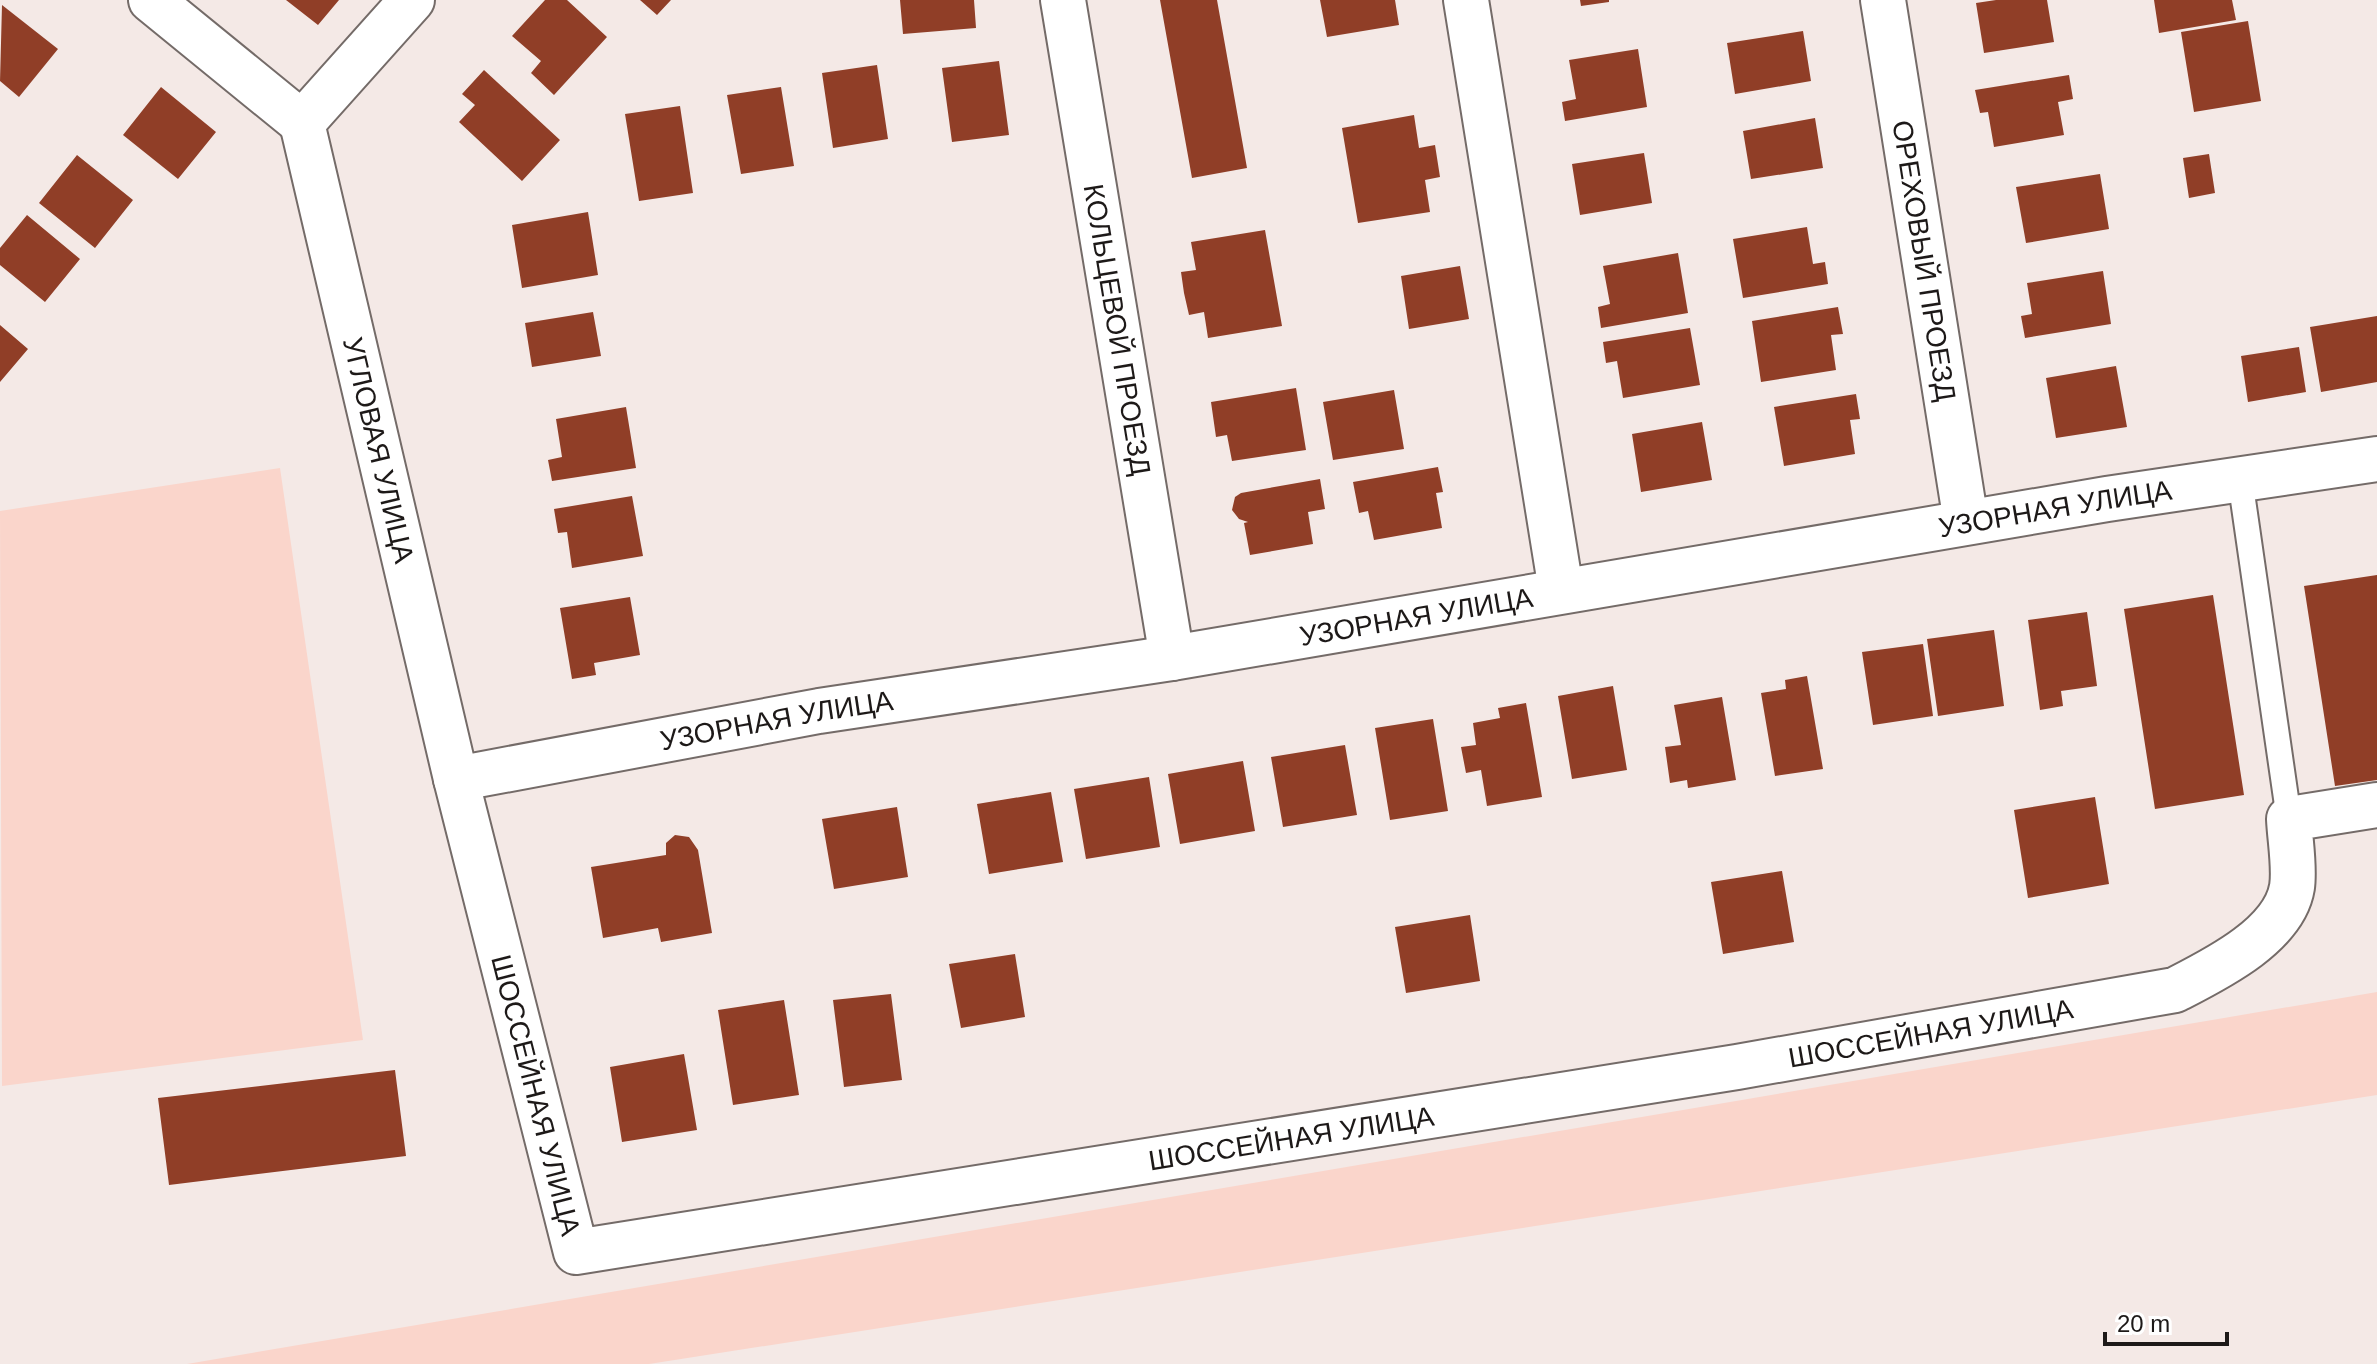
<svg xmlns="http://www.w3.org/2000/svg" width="2377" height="1364" font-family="Arial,sans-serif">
<rect width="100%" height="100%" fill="#f4e9e6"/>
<path fill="#fad5cb" d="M 280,468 L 363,1040 L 2,1086 L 0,511 Z
M 2377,992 L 2377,1095 L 649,1364 L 187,1364 Z"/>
<path fill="#903e27" d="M 286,0 L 339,0 L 318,25 Z
M 545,0 L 567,0 L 607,37 L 554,95 L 531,73 L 541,61 L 512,36 Z
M 640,0 L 671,0 L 657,15 Z
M 900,0 L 974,0 L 976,28 L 903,34 Z
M 1160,0 L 1217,0 L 1247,168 L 1192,178 Z
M 1320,0 L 1395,0 L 1399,25 L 1327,37 Z
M 1580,0 L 1609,0 L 1609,2 L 1581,6 Z
M 1996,0 L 2047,0 L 2054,42 L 1984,53 L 1976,3 Z
M 2154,0 L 2232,0 L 2236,20 L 2159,33 Z
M 2,5 L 58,49 L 19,97 L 0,81 Z
M 2248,21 L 2261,101 L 2194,112 L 2181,32 Z
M 1803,31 L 1811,81 L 1735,94 L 1727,43 Z
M 1638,49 L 1647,107 L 1565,121 L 1562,102 L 1576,99 L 1569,60 Z
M 999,61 L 1009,135 L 952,142 L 942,68 Z
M 877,65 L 888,139 L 833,148 L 822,73 Z
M 484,70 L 560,140 L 522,181 L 459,122 L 475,105 L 462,94 Z
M 2069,75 L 2073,99 L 2058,102 L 2064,135 L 1994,147 L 1988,112 L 1980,113 L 1975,90 Z
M 161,87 L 216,132 L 178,179 L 123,135 Z
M 781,87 L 794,166 L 741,174 L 727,95 Z
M 680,106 L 693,193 L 639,201 L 625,114 Z
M 1414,115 L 1419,148 L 1435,145 L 1440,177 L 1425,180 L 1430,212 L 1358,223 L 1342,128 Z
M 1815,118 L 1823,168 L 1751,179 L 1743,131 Z
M 1644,153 L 1652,203 L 1580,215 L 1572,164 Z
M 2209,154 L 2215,193 L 2189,198 L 2183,158 Z
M 77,155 L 133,200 L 95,248 L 39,203 Z
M 2100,174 L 2109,229 L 2026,243 L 2016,187 Z
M 588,212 L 598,275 L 522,288 L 512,225 Z
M 27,215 L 80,259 L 45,302 L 0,265 L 0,248 Z
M 1807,227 L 1813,264 L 1825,262 L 1828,284 L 1743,298 L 1733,239 Z
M 1265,230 L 1282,326 L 1208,338 L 1204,312 L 1189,315 L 1184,293 L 1181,272 L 1196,270 L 1191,242 Z
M 1678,253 L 1688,313 L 1601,328 L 1598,307 L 1610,304 L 1603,266 Z
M 1460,266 L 1469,319 L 1409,329 L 1401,276 Z
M 2103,271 L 2111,324 L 2025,338 L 2021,316 L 2032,314 L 2027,283 Z
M 1838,307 L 1843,334 L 1831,335 L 1836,370 L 1761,382 L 1752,321 Z
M 593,312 L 601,356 L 532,367 L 525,323 Z
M 2377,316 L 2377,382 L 2321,392 L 2310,327 Z
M 0,325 L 28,349 L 0,382 Z
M 1690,328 L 1700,385 L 1623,398 L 1617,361 L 1606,363 L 1603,342 Z
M 2299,347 L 2306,392 L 2248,402 L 2241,356 Z
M 2116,366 L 2127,427 L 2056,438 L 2046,378 Z
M 1296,388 L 1306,450 L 1232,461 L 1227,435 L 1216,437 L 1211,402 Z
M 1394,390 L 1404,449 L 1333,460 L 1323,402 Z
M 1856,394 L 1860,419 L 1850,420 L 1855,454 L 1784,466 L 1774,407 Z
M 626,407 L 636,468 L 552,481 L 548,460 L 562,457 L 556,419 Z
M 1702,422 L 1712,480 L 1641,492 L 1632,434 Z
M 1438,467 L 1443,492 L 1436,493 L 1442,528 L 1374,540 L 1368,511 L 1359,513 L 1353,482 Z
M 1320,479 L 1325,509 L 1308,512 L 1313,544 L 1250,555 L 1244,523 L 1248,522 L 1239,519 L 1232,510 L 1235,497 L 1241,493 Z
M 632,496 L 643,556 L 572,568 L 567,532 L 558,533 L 554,509 Z
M 2377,575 L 2377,780 L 2335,786 L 2304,586 Z
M 2213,595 L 2244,795 L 2155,809 L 2124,609 Z
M 630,597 L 640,655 L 594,663 L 596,675 L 572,679 L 560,608 Z
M 2087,612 L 2097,686 L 2061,691 L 2063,706 L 2040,710 L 2028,620 Z
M 1994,630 L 2004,706 L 1938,716 L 1927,639 Z
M 1923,644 L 1933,716 L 1873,725 L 1862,652 Z
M 1807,676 L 1823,769 L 1775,776 L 1761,693 L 1786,689 L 1785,680 Z
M 1613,686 L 1627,770 L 1572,779 L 1558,696 Z
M 1722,697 L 1736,780 L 1688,788 L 1687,780 L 1670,783 L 1665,747 L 1681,745 L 1674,705 Z
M 1526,703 L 1542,797 L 1487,806 L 1481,770 L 1466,773 L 1461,747 L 1476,745 L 1473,723 L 1500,718 L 1498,708 Z
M 1433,719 L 1448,811 L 1390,820 L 1375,728 Z
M 1345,745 L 1357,815 L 1283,827 L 1271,757 Z
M 1243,761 L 1255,831 L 1180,844 L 1168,774 Z
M 1149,777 L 1160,847 L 1086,859 L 1074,789 Z
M 1051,792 L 1063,862 L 989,874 L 977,804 Z
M 2095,797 L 2109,884 L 2028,898 L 2014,810 Z
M 897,807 L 908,877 L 834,889 L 822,819 Z
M 675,835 L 689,837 L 698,850 L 712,933 L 661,942 L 658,928 L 603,938 L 591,867 L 666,855 L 666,843 Z
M 1782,871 L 1794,942 L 1723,954 L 1711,882 Z
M 1470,915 L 1480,981 L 1406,993 L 1395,927 Z
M 1015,954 L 1025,1017 L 961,1028 L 949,964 Z
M 891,994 L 902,1080 L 844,1087 L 833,1000 Z
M 784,1000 L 799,1095 L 733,1105 L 718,1010 Z
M 684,1054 L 697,1130 L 622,1142 L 610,1067 Z
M 395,1070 L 406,1156 L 169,1185 L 158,1098 Z"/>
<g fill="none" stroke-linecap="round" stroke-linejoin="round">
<g stroke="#746b68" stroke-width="28">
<path id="lane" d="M 2240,479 L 2289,819"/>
</g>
<g stroke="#746b68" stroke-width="48">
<g id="street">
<path d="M 151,0 L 302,123 L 412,0"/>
<path id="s1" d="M 1063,0 L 1172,658"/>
<path d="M 1466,0 L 1561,590"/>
<path id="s2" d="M 1883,0 L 1966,522"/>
<path id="s3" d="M 302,123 L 456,779 L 576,1252 L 1737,1067 L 2175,990 C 2214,970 2284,936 2292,887 C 2295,867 2290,840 2289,819 L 2377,805"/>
<path id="s4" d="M 456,779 L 819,711 L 1172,658 L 2107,499 L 2377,459"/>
</g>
</g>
<use href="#lane" stroke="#fff" stroke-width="24"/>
<use href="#street" stroke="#fff" stroke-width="44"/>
</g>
<g text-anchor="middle" stroke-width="8" stroke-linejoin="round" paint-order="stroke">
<g font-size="28" fill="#1d1918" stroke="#fff">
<text dy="10" stroke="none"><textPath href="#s2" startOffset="264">ОРЕХОВЫЙ ПРОЕЗД</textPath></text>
<text dy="10" stroke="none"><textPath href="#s1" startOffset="334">КОЛЬЦЕВОЙ ПРОЕЗД</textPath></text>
<text dy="10" stroke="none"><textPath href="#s3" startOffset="336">УГЛОВАЯ УЛИЦА</textPath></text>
<text dy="10" stroke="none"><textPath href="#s4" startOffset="1622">УЗОРНАЯ УЛИЦА</textPath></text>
<text dy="10" stroke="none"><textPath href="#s4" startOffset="974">УЗОРНАЯ УЛИЦА</textPath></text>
<text dy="10" stroke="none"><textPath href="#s4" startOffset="326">УЗОРНАЯ УЛИЦА</textPath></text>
<text dy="10" stroke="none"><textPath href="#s3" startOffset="2534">ШОССЕЙНАЯ УЛИЦА</textPath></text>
<text dy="10" stroke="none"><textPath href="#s3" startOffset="1000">ШОССЕЙНАЯ УЛИЦА</textPath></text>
<text dy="10" stroke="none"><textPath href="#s3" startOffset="1886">ШОССЕЙНАЯ УЛИЦА</textPath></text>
</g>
</g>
<path d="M2105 1332v12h122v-12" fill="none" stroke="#1d1918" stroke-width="4"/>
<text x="2117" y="1332" font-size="24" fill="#1d1918" stroke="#ffffff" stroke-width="6" paint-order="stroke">20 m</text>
</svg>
